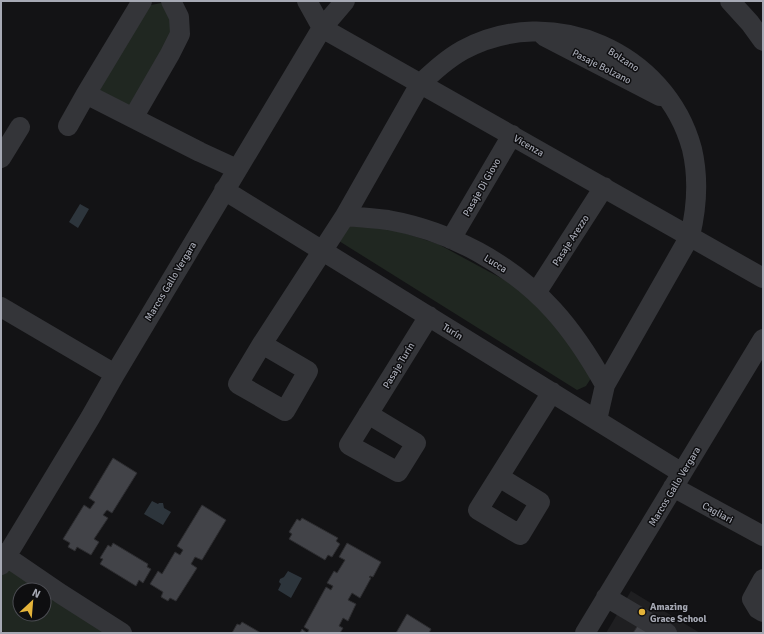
<svg xmlns="http://www.w3.org/2000/svg" width="764" height="634" font-family="Signika,sans-serif">
<rect width="100%" height="100%" fill="#131315"/>
<path fill="#1f1f21" d="M 631,591 L 700,633 L 606,633 Z"/>
<path fill="#202721" fill-rule="evenodd" d="M 161,3 L 172,14 L 175,27 L 132,106 L 126,107 L 99,91 L 146,6 Z
M 348,225 L 380,225 L 438,244 L 521,289 L 572,339 L 595,372 L 586,386 L 577,390 L 339,241 Z
M 1,559 L 111,633 L 8,633 L 1,631 ZM 20,590 L 44,590 L 44,614 L 20,614 Z"/>
<path fill="#2d353c" d="M 80,204 L 89,209 L 78,228 L 69,222 Z
M 152,501 L 158,504 L 159,503 L 163,503 L 164,508 L 171,512 L 163,525 L 144,514 Z
M 288,571 L 302,578 L 291,598 L 278,590 L 281,584 L 279,582 L 280,579 L 284,577 Z"/>
<path fill="#424348" stroke="#2d2d30" d="M 113,458 L 137,473 L 112,513 L 107,510 L 103,515 L 108,518 L 94,539 L 99,542 L 91,555 L 77,547 L 75,551 L 68,547 L 70,543 L 63,539 L 84,505 L 90,509 L 95,502 L 89,498 Z
M 202,505 L 226,520 L 202,560 L 195,557 L 191,564 L 197,568 L 176,601 L 170,598 L 168,601 L 161,597 L 163,592 L 150,584 L 158,571 L 162,574 L 175,552 L 180,555 L 183,550 L 177,546 Z
M 302,518 L 338,538 L 336,541 L 340,544 L 332,557 L 328,555 L 325,560 L 289,539 L 292,534 L 289,532 L 297,519 L 300,521 Z
M 113,543 L 148,564 L 147,567 L 151,569 L 143,583 L 139,580 L 136,586 L 100,564 L 103,559 L 100,558 L 108,545 L 111,547 Z
M 347,543 L 381,562 L 373,577 L 370,576 L 369,577 L 371,578 L 360,598 L 352,593 L 348,600 L 356,604 L 348,621 L 343,618 L 339,626 L 343,628 L 340,633 L 300,633 L 302,629 L 307,633 L 309,630 L 304,627 L 326,587 L 331,590 L 333,586 L 327,583 L 334,571 L 337,573 L 345,560 L 339,557 Z
M 407,614 L 431,629 L 429,633 L 396,633 Z
M 242,622 L 261,633 L 232,633 L 237,624 L 240,625 Z
M 640,622 L 659,633 L 633,633 Z"/>
<g fill="none" stroke-linecap="round" stroke-linejoin="round">
<path stroke="#343539" stroke-width="20" d="M 307,1 L 322,28 L 763,278
M 730,1 L 750,23 L 763,41
M 544,36 L 660,96
M 86,94 L 200,152 L 237,169
M 133,118 L 170,54 L 180,34 L 179,17 L 171,1
M 68,126 L 86,94 L 142,1
M 1,158 L 20,127
M 224,190 L 682,473
M 345,216 L 420,84 C 434,71 447,59 463,50 C 552,2 666,52 692,149 C 699,179 697,207 690,236 L 605,385
M 451,239 L 512,135
M 536,293 L 604,187
M 1,307 L 115,374
M 262,344 L 308,371 L 285,411 L 238,384 L 262,344 L 345,216 C 359,217 374,218 388,220 C 450,231 511,264 553,310 C 574,333 590,358 605,385 L 597,420
M 368,414 L 416,443 L 398,472 L 349,445 L 429,316
M 499,477 L 540,502 L 520,535 L 478,510 L 552,392
M 673,487 L 763,536
M 1,553 L 61,594 L 122,633
M 1,565 L 90,418 L 115,374 L 322,28 L 345,1
M 763,579 L 752,599 L 758,609 L 763,612
M 606,597 L 667,633
M 585,633 L 763,339"/>
</g>
<circle fill="#e5b43a" stroke="#0e0e10" stroke-width="1.5" cx="642" cy="612" r="4"/>
<g text-anchor="middle" stroke-width="3" stroke-linejoin="round" paint-order="stroke">
<g font-size="10" fill="#a6a9b4" stroke="#0e0e10">
<text transform="translate(624 59) rotate(33)" y="4">Bolzano</text>
<text transform="translate(602 66) rotate(27)" y="4">Pasaje Bolzano</text>
<text transform="translate(529 145) rotate(30)" y="4">Vicenza</text>
<text transform="translate(481 187) rotate(-60)" y="4">Pasaje Di Giovo</text>
<text transform="translate(570 240) rotate(-57)" y="4">Pasaje Arezzo</text>
<text transform="translate(496 263) rotate(32)" y="4">Lucca</text>
<text transform="translate(170 281) rotate(-59)" y="4">Marcos Gallo Vergara</text>
<text transform="translate(453 331) rotate(32)" y="4">Turín</text>
<text transform="translate(398 365) rotate(-59)" y="4">Pasaje Turín</text>
<text transform="translate(674 486) rotate(-59)" y="4">Marcos Gallo Vergara</text>
<text transform="translate(718 512) rotate(29)" y="4">Cagliari</text>
</g>
<g font-size="10" font-weight="bold" fill="#a6a9b4" stroke="#0e0e10" text-anchor="start">
<text x="650" y="610">Amazing<tspan x="650" dy="12">Grace School</tspan></text>
</g>
</g>
<rect width="764" height="634" fill="none" stroke="#a6a9b4" stroke-width="4"/>
<g transform="translate(32 602) rotate(26)"><circle r="19" fill="#0e0e10" stroke="#4b4c52"/>
<path d="M0-3L7 15L0 10L-7 15Z" fill="#e5b43a"/>
<text y="-6" font-size="11" font-weight="bold" text-anchor="middle" fill="#a6a9b4">N</text>
</g>
</svg>
